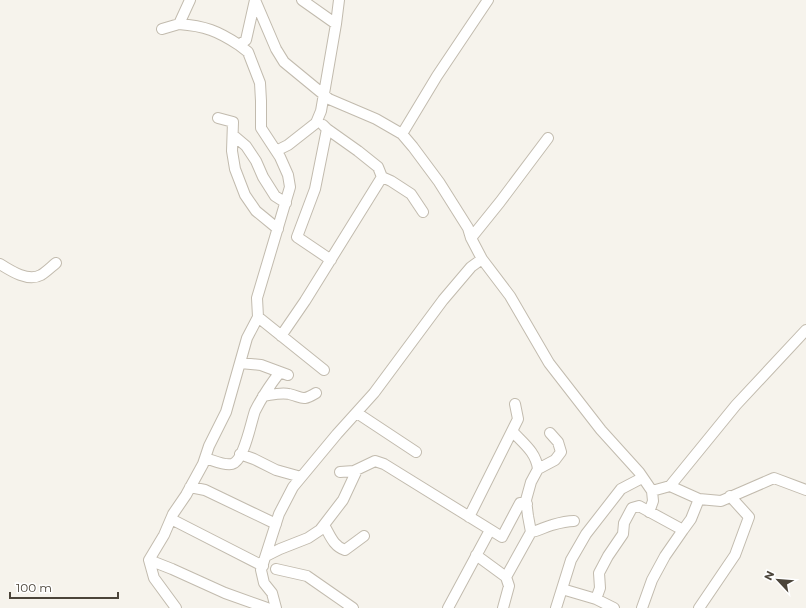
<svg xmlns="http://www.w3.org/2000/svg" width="806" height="608" font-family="Montserrat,sans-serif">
<rect width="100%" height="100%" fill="#f6f3ec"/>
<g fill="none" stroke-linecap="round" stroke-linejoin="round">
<g stroke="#c2bbae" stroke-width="12">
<path id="minor" d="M 255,0 L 276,49 L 284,62 L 329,99 L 376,119 L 402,134 L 413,147 L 439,182 L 468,228 L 471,238 L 482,259 L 471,267 L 443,300 L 374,393 L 337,434 L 293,487 L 279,514 L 261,570 L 264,583 L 272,593 L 276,608
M 302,0 L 336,24
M 179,24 C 205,26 218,31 239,45 L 246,40 L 255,0
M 162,29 L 179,24 L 190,0
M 239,45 L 248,52 L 260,83 L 261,101 L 261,128 L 280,157 L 288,175 L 290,187 L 257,298 L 258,317 L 324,370
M 218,118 L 233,122 L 232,151 L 235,169 L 245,195 L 256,211 L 278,229
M 323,125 L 327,129 L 315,189 L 297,237 L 331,260
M 402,134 L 437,76 L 488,0
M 233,135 L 246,146 L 256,161 L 263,177 L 275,196 L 286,203
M 276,151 L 288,145 L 316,123 L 321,111 L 336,24 L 339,0
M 382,177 L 391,181 L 411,194 L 423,212
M 471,238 L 500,202 L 548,138
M 482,259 L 510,296 L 549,363 L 601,430 L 639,472 L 652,491 L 670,486 L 699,499 L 721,501 L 774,478 L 806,490
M 0,264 C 11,271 28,282 41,275 C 46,272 51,267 56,263
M 281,336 L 305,301 L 382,177 L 378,167 L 358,151 L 327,129
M 240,363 L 261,365 L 288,375
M 263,396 C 271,395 281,392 289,394 C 303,397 301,402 316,393
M 515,404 L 518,419 L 512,431 C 523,443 536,452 538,469
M 357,413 L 416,452
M 240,454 L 254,459 L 276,470 L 301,477
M 205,458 C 213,460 224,466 232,464 C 244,461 251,422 255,411 C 262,397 270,385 280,372
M 340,472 L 354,471 L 375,461 L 384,464 L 502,537 L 520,503 L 527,504
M 670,486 L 736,405 L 806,330
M 190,487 L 205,490 L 276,524
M 649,512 L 653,501 L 652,491
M 469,517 L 512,431
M 171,519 L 263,566
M 324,525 C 330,535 333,546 345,550 L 364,536
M 531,532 C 539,531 544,527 552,525 C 559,523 566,521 574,521
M 476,555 L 506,577 L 509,586 L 503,608
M 266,556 L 280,549 L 308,538 L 320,530 L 343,500 L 357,470
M 149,560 L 172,569 L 225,593 L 267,608
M 276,569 L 307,576 L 353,608
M 506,577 L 531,532 L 528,516 L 526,500 L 531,482 L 538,469 L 555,460 L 561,452 L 558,442 L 550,433
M 562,589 L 596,599
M 176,608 L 154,578 L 149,560 L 164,535 L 173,514 L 186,495 L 203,464 L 209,446 L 226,412 L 247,338 L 258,317
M 448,608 L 490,530
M 556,608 L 571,560 L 586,534 L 621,489 L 642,478
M 614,608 L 596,599 L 600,588 L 599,573 L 608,556 L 623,534 L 624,523 L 632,508 L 639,506 L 683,530
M 642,608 L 652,580 L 665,556 L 683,530 L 691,519 L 699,499
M 699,608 L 735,555 L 749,517 L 730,496"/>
</g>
<use href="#minor" stroke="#fff" stroke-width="10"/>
</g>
<g transform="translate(778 580) rotate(296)" stroke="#ffffff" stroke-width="3" paint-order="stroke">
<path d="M0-3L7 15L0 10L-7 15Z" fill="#4b4439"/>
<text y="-6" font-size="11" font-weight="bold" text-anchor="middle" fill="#4b4439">N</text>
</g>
<path d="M10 592v6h108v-6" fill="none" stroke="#4b4439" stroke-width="2"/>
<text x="16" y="592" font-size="12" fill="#4b4439" stroke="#ffffff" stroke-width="3" paint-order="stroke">100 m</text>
</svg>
